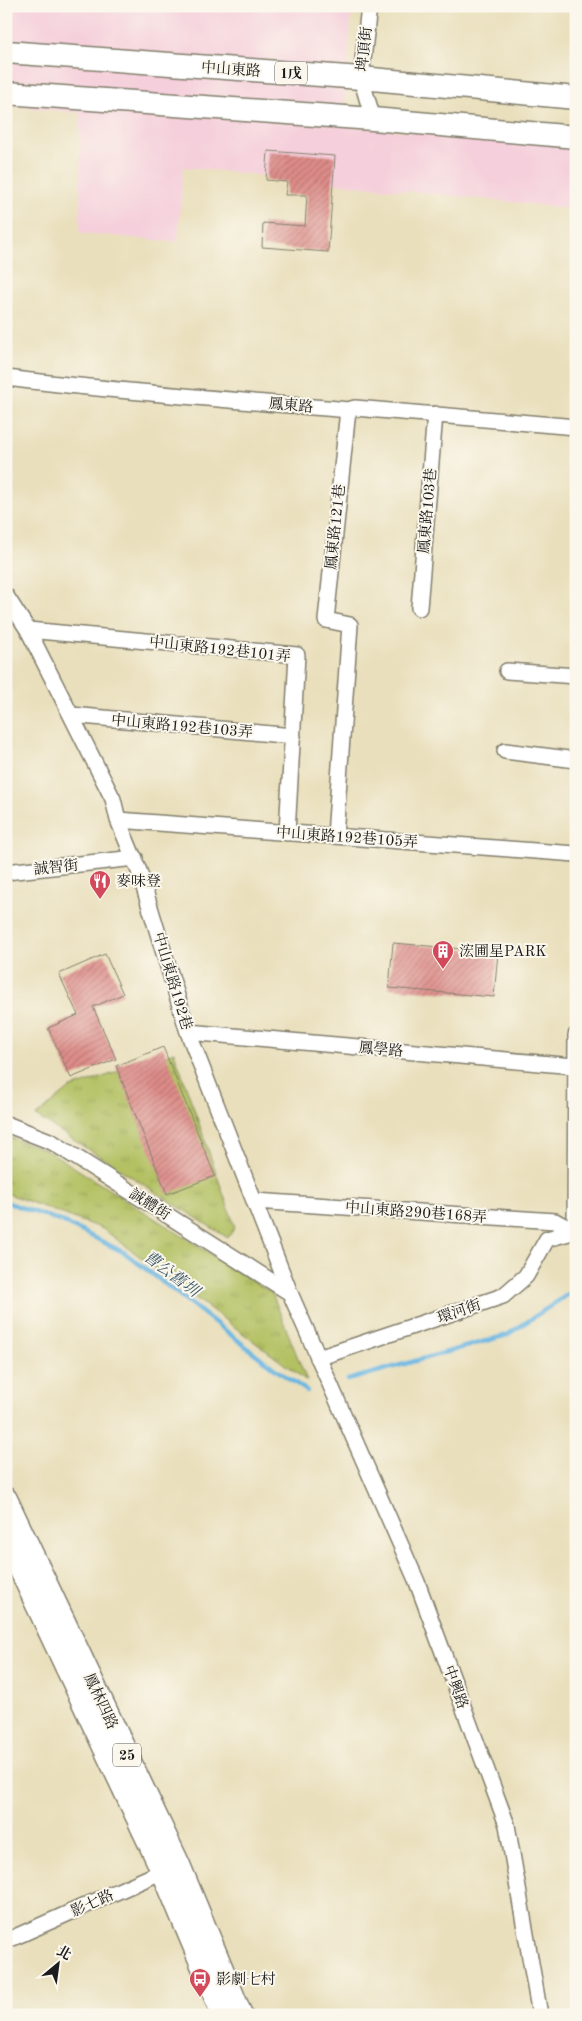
<svg xmlns="http://www.w3.org/2000/svg" width="582" height="2021" font-family="'Old Standard TT','Noto Serif TC',serif">
<defs>
<pattern id="grass-tufts" width="24" height="20" patternUnits="userSpaceOnUse" patternTransform="scale(1.25)"><rect width="24" height="20" fill="#b3c164"/><path d="M3 7l-1-3M5 7V3M7 7l1-3M15 17l-1-3M17 17v-4M19 17l1-3" fill="none" stroke="#99a556"/></pattern>
<pattern id="building-hatch" width="6" height="6" patternUnits="userSpaceOnUse" patternTransform="scale(1.25)"><rect width="6" height="6" fill="#de8c89"/><path d="M-1 1l2-2M0 6l6-6M5 7l2-2" fill="none" stroke="#b3726f"/></pattern>
</defs>
<rect width="100%" height="100%" fill="#fbf7ec"/>
<filter id="ink" filterUnits="userSpaceOnUse"><feTurbulence type="fractalNoise" baseFrequency=".02" numOctaves="2"/><feDisplacementMap in="SourceGraphic" scale="10" xChannelSelector="R" yChannelSelector="G"/><feConvolveMatrix kernelMatrix="1 2 1 2 8 2 1 2 1" color-interpolation-filters="sRGB"/></filter>
<filter id="wash" filterUnits="userSpaceOnUse"><feTurbulence type="fractalNoise" baseFrequency=".0096" numOctaves="4" result="noise"/><feDisplacementMap in="SourceGraphic" scale="20" xChannelSelector="R" yChannelSelector="G"/><feGaussianBlur stdDeviation="1.12" result="paint"/><feColorMatrix in="noise" values="0 0 0 0 0 0 0 0 0 0 0 0 0 0 0 0 0 1.4 0 .05"/><feComposite in="paint" operator="in"/></filter>
<g filter="url(#wash)">
<rect width="100%" height="100%" fill="#e9dfbc"/>
<path fill="#f5cfdb" d="M 6,6 L 352,6 L 343,126 L 576,145 L 576,209 L 183,167 L 178,242 L 80,233 L 80,113 L 6,105 Z"/>
<path fill="url(#grass-tufts)" stroke="#686e40" d="M 174,1052 L 235,1227 L 228,1238 L 36,1116 L 69,1089 Z
M 6,1136 L 47,1150 L 272,1293 L 307,1381 L 103,1229 L 6,1193 Z"/>
<g fill="none" stroke-linecap="round" stroke-linejoin="round">
<path stroke="#67b5e1" stroke-width="4.5" d="M 6,1202 L 63,1222 L 125,1253 L 275,1369 L 307,1391
M 348,1380 L 507,1335 L 576,1289"/>
</g>
<g id="blocks">
<path fill="url(#building-hatch)" d="M 268,151 L 335,156 L 328,252 L 262,247 L 263,223 L 305,226 L 307,195 L 285,195 L 287,182 L 266,180 Z
M 393,943 L 498,952 L 494,997 L 389,988 Z
M 105,954 L 123,994 L 93,1007 L 116,1059 L 71,1078 L 48,1028 L 78,1015 L 59,974 Z
M 163,1047 L 215,1176 L 167,1194 L 116,1066 Z"/>
</g>
</g>
<g filter="url(#ink)">
<use href="#blocks" fill-opacity="0" stroke="#827e6c" stroke-width="1"/>
<g fill="none" stroke-linecap="round" stroke-linejoin="round">
<g stroke="#827e6c" stroke-width="18">
<path id="street" d="M 369,6 L 361,78 L 373,119
M 6,378 C 120,392 234,400 348,410 L 355,408 L 576,427
M 6,596 L 28,630 L 113,799 L 118,820 L 139,871 L 188,1032 L 290,1293 L 417,1582 L 507,1825 L 540,2015
M 419,608 L 435,414
M 28,630 L 297,655 L 287,833
M 507,671 L 576,676
M 72,715 L 293,736
M 505,751 L 576,760
M 118,820 L 576,854
M 335,836 L 350,625 L 326,620 L 348,410
M 6,872 L 135,858
M 188,1032 L 574,1066
M 6,1124 L 52,1142 L 290,1293
M 255,1201 L 555,1221 L 575,1232 L 576,1035
M 318,1358 L 503,1296 L 526,1276 L 547,1239 L 576,1231
M 6,1941 L 170,1868"/>
</g>
<g stroke="#827e6c" stroke-width="25">
<path id="primary" d="M 6,52 L 361,78 L 576,98
M 6,93 L 373,119 L 576,137
M 6,1499 L 179,1865 L 241,2015
M 6,1539 L 163,1872 L 223,2015"/>
</g>
<use href="#street" stroke="#fff" stroke-width="15"/>
<use href="#primary" stroke="#fff" stroke-width="22"/>
</g>
</g>
<defs>
<g id="restaurant-pin" transform="scale(1.125)"><path d="M0 17L-7.5 6A9.5 9.5 0 1 1 7.5 6Z" fill="#d1495b" stroke="#fbf7ec"/><path d="M-5-6h1v4h1v-4h1v4h1v-4h1v5L-1.5 .5V6h-2V.5L-5-1ZM5-6V6H3V1.5H1.5Q1.5-4 5-6Z" fill="#fff"/></g>
<g id="building-pin" transform="scale(1.125)"><path d="M0 17L-7.5 6A9.5 9.5 0 1 1 7.5 6Z" fill="#d1495b" stroke="#fbf7ec"/><path d="M-4-6H4V6H1V3H-1V6H-4ZM-2.5-4.3h1.7v1.8h-1.7ZM.8-4.3h1.7v1.8H.8ZM-2.5-1h1.7V.8h-1.7ZM.8-1h1.7V.8H.8Z" fill="#fff"/></g>
<g id="bus-pin" transform="scale(1.125)"><path d="M0 17L-7.5 6A9.5 9.5 0 1 1 7.5 6Z" fill="#d1495b" stroke="#fbf7ec"/><path d="M-5-6H5V4H4V6H2V4H-2V6H-4V4H-5ZM-3.5-4V0h7V-4ZM-3.5 1.2v1.5H-2V1.2ZM2 1.2v1.5H3.5V1.2Z" fill="#fff"/></g>
</defs>
<g fill-rule="evenodd">
<use href="#restaurant-pin" x="100" y="881"/>
<use href="#building-pin" x="443" y="951"/>
<use href="#bus-pin" x="200" y="1979"/>
</g>
<g text-anchor="middle" stroke-width="4" stroke-linejoin="round" paint-order="stroke">
<g fill="#fbf7ec" stroke="#5f5e5a" stroke-width="1">
<rect x="275" y="61.5" width="32" height="23" rx="4"/>
<rect x="113" y="1743.5" width="28" height="23" rx="4"/>
</g>
<g font-size="14" font-weight="bold" fill="#1c1c1c">
<text x="291" y="78">1戊</text>
<text x="127" y="1760">25</text>
</g>
<g font-size="15" fill="#1c1c1c" stroke="#fbf7ec">
<text transform="translate(364 49) rotate(-84)" y="5">埤頂街</text>
<text transform="translate(231 69) rotate(4)" y="5">中山東路</text>
<text transform="translate(291 405) rotate(5)" y="5">鳳東路</text>
<text transform="translate(427 511) rotate(-85)" y="5">鳳東路103巷</text>
<text transform="translate(335 527) rotate(-84)" y="5">鳳東路121巷</text>
<text transform="translate(220 649) rotate(6)" y="5">中山東路192巷101弄</text>
<text transform="translate(182 726) rotate(5)" y="5">中山東路192巷103弄</text>
<text transform="translate(347 837) rotate(4)" y="5">中山東路192巷105弄</text>
<text transform="translate(56 867) rotate(-6)" y="5">誠智街</text>
<text transform="translate(173 981) rotate(73)" y="5">中山東路192巷</text>
<text transform="translate(381 1049) rotate(5)" y="5">鳳學路</text>
<text transform="translate(150 1204) rotate(32)" y="5">誠體街</text>
<text transform="translate(416 1212) rotate(4)" y="5">中山東路290巷168弄</text>
<text transform="translate(459 1311) rotate(-19)" y="5">環河街</text>
<text transform="translate(456 1687) rotate(70)" y="5">中興路</text>
<text transform="translate(101 1701) rotate(65)" y="5">鳳林四路</text>
<text transform="translate(92 1903) rotate(-24)" y="5">影七路</text>
</g>
<g font-size="15" fill="#1c1c1c" stroke="#fbf7ec" text-anchor="start">
<text x="116" y="886">麥味登</text>
<text x="459" y="956">浤圃星PARK</text>
<text x="216" y="1984">影劇七村</text>
</g>
<g font-size="16" font-style="italic" fill="#3a596b" stroke="#fbf7ec">
<text transform="translate(172 1273) rotate(37)" y="6">曹公舊圳</text>
</g>
</g>
<rect width="582" height="2021" fill="none" stroke="#fbf7ec" stroke-width="25"/>
<g transform="translate(58 1964) rotate(29)" stroke="#fbf7ec" stroke-width="4" paint-order="stroke">
<path d="M0-4L9 19L0 12L-9 19Z" fill="#1c1c1c"/>
<text y="-8" font-size="14" font-weight="bold" text-anchor="middle" fill="#1c1c1c">北</text>
</g>
</svg>
